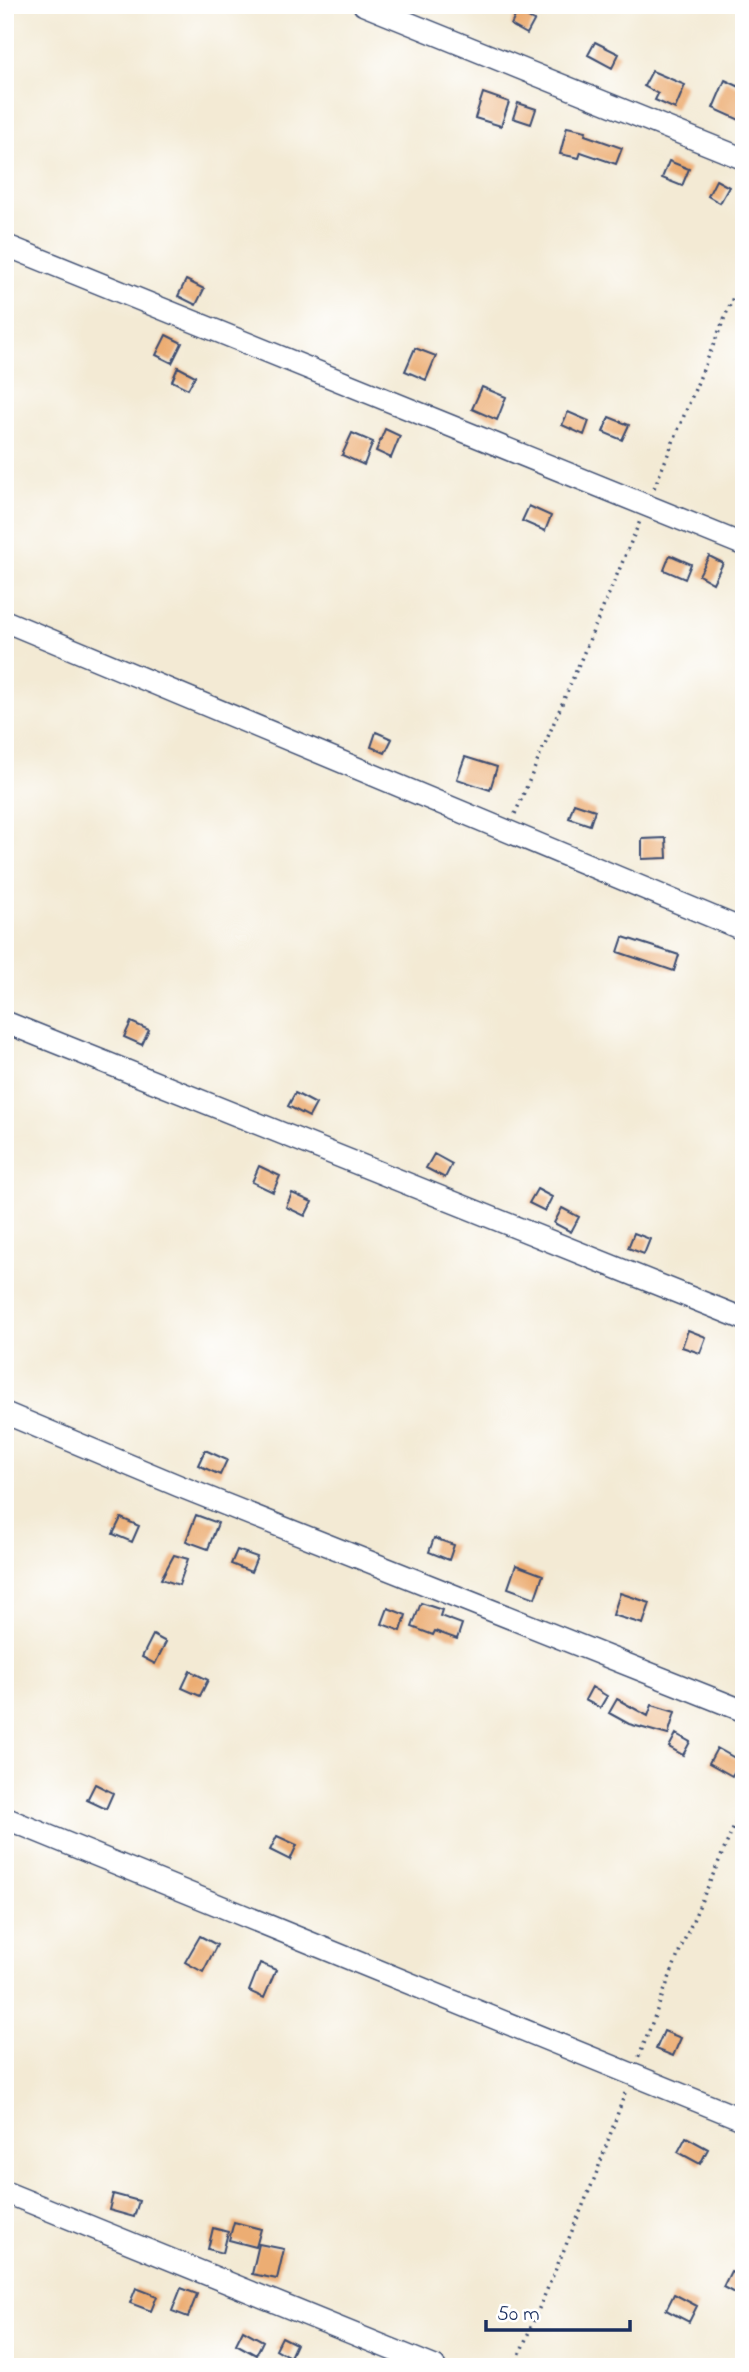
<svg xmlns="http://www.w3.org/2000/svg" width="749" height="2372" font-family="'Indie Flower',sans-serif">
<rect width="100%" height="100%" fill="#fff"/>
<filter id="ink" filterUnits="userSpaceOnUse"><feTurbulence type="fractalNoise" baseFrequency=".0143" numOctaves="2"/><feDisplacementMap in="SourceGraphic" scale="14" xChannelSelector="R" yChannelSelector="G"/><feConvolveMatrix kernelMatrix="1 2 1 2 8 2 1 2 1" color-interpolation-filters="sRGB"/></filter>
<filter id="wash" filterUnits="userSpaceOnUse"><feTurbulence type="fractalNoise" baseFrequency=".00686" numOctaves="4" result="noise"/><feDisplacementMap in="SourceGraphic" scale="28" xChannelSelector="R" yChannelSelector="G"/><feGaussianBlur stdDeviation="1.57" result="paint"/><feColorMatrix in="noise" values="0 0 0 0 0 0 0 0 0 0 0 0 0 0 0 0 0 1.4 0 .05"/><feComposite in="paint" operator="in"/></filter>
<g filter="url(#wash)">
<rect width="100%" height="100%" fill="#f3ead4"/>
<g id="blocks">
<path fill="#ecad73" d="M 517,12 L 534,21 L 527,34 L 511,25 Z
M 595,42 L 619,54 L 612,68 L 588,55 Z
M 652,71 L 685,85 L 675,109 L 655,100 L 658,94 L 644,86 Z
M 725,80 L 744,89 L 744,122 L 713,108 Z
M 483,93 L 509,102 L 501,126 L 475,118 Z
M 518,103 L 536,109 L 531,124 L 513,118 Z
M 567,127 L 586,131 L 585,135 L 622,148 L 616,164 L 581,152 L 579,158 L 560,154 Z
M 669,161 L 689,169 L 682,186 L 662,178 Z
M 716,180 L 729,187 L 720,203 L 708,196 Z
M 186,280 L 204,289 L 196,305 L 178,296 Z
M 166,335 L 182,343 L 172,363 L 156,355 Z
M 415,348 L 436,356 L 426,380 L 405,371 Z
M 178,367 L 195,376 L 188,389 L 172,381 Z
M 482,387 L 506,397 L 497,420 L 472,409 Z
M 568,412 L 589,421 L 584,435 L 562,425 Z
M 609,417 L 629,425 L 622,440 L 603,432 Z
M 385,429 L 400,436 L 391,458 L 376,451 Z
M 352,433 L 373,442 L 364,465 L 342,455 Z
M 529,506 L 551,516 L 545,531 L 522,521 Z
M 670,555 L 691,564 L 685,579 L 664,570 Z
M 709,556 L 723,563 L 713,583 L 699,575 Z
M 376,732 L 392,739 L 385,753 L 371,747 Z
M 465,757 L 497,767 L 490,790 L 457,779 Z
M 574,803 L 595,810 L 590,825 L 569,818 Z
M 666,838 L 667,858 L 642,859 L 642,839 Z
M 623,937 L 679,955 L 674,971 L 618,952 Z
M 131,1022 L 149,1030 L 142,1045 L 124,1037 Z
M 295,1093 L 316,1104 L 309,1117 L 288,1106 Z
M 434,1154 L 452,1164 L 445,1178 L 426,1168 Z
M 259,1166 L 280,1176 L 273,1192 L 252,1182 Z
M 537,1189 L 552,1197 L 545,1211 L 529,1203 Z
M 292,1193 L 312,1202 L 305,1216 L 286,1207 Z
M 562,1208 L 579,1217 L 571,1232 L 554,1223 Z
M 634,1233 L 650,1239 L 644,1254 L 628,1248 Z
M 688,1330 L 706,1337 L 700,1353 L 682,1347 Z
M 205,1450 L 227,1460 L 220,1475 L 198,1465 Z
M 196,1515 L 218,1523 L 208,1549 L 186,1541 Z
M 121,1518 L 139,1526 L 132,1542 L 113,1534 Z
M 434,1538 L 454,1545 L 449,1560 L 429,1552 Z
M 237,1550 L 257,1557 L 251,1572 L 231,1564 Z
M 174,1555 L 188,1559 L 179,1585 L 161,1579 Z
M 516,1565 L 543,1575 L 535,1598 L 508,1588 Z
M 620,1593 L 650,1603 L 643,1624 L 613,1615 Z
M 421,1603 L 442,1610 L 440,1616 L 462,1624 L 457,1639 L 435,1631 L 433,1635 L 412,1627 Z
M 388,1608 L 406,1615 L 401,1631 L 382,1624 Z
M 153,1635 L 166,1642 L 155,1664 L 142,1657 Z
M 190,1671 L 208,1680 L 200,1696 L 182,1688 Z
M 592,1687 L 607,1696 L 600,1708 L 585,1700 Z
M 617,1699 L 648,1716 L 652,1705 L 675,1712 L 668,1735 L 629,1724 L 609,1713 Z
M 676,1734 L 690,1742 L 683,1755 L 669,1747 Z
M 717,1748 L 740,1761 L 732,1776 L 709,1763 Z
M 95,1784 L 113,1793 L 106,1809 L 87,1800 Z
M 277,1836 L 297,1845 L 290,1860 L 270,1850 Z
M 200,1936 L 217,1945 L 203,1972 L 185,1962 Z
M 260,1963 L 276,1970 L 264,1998 L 249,1991 Z
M 664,2031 L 681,2038 L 673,2056 L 656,2049 Z
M 686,2137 L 708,2149 L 700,2164 L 678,2152 Z
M 113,2194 L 139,2201 L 134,2217 L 109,2210 Z
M 234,2222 L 261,2229 L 256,2247 L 229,2240 Z
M 213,2228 L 228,2232 L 223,2253 L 208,2249 Z
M 259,2244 L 284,2249 L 277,2279 L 252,2274 Z
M 731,2271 L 744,2277 L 744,2298 L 723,2287 Z
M 136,2288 L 157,2296 L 151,2311 L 130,2303 Z
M 181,2288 L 197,2294 L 188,2317 L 172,2311 Z
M 674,2294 L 697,2306 L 689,2322 L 666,2310 Z
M 243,2330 L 263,2341 L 256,2355 L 236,2344 Z
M 282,2337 L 296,2344 L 290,2357 L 276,2349 Z"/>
</g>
</g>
<g filter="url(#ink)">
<use href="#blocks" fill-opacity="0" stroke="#3b4b70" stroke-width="2"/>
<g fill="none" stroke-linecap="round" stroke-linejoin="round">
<g stroke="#3b4b70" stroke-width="24">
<path id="minor" d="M 364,5 L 744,159
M 5,245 L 744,545
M 5,621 L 744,930
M 5,1022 L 744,1319
M 5,1413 L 179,1486 L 744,1711
M 5,1818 L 744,2120
M 5,2192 L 435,2367"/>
</g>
<path stroke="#3b4b70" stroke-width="3.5" stroke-dasharray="2 5" stroke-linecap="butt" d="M 654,488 L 744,271
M 515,814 L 640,521
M 639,2057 L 680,1950 L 744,1804
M 514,2367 L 595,2177 L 625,2093"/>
<use href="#minor" stroke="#fff" stroke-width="21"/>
</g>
</g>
<rect width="749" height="2372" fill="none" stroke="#fff" stroke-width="28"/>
<path d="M486 2320v10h144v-10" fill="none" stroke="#1b2f5e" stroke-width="3.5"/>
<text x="497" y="2320" font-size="21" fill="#1b2f5e" stroke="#ffffff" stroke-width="5" paint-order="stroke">50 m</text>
</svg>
